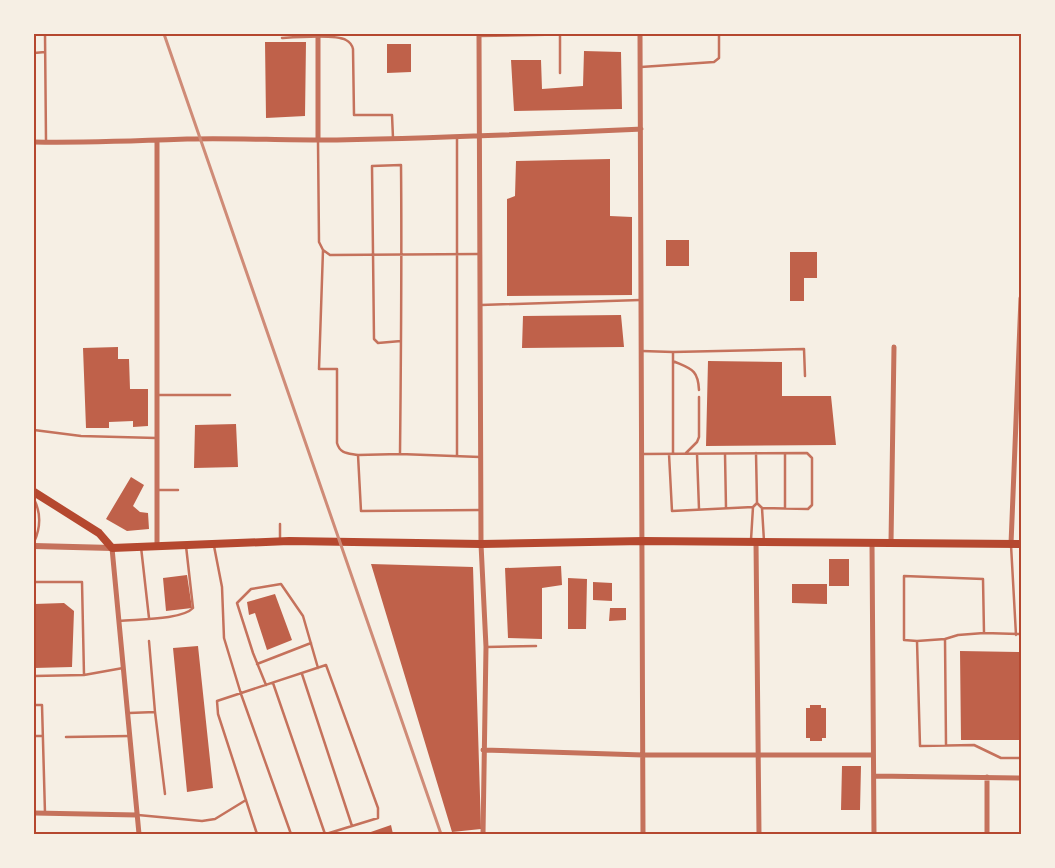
<svg xmlns="http://www.w3.org/2000/svg" width="1055" height="868" font-family="'Times New Roman',serif">
<rect width="100%" height="100%" fill="#f6efe4"/>
<path fill="#bf614a" d="M 265,42 L 306,42 L 305,116 L 266,118 Z
M 387,44 L 411,44 L 411,72 L 387,73 Z
M 584,51 L 621,52 L 622,109 L 514,111 L 511,60 L 541,60 L 542,89 L 583,86 Z
M 610,159 L 610,216 L 632,217 L 632,295 L 507,296 L 507,199 L 515,196 L 516,161 Z
M 666,240 L 689,240 L 689,266 L 666,266 Z
M 790,252 L 817,252 L 817,278 L 804,278 L 804,301 L 790,301 Z
M 621,315 L 624,347 L 522,348 L 523,316 Z
M 118,347 L 118,359 L 129,359 L 130,389 L 148,389 L 148,426 L 133,427 L 133,421 L 109,422 L 109,428 L 86,428 L 83,348 Z
M 708,361 L 782,362 L 782,396 L 831,396 L 836,445 L 706,446 Z
M 236,424 L 238,467 L 194,468 L 195,425 Z
M 131,477 L 144,485 L 133,506 L 140,512 L 148,513 L 149,529 L 127,531 L 106,519 Z
M 829,559 L 849,559 L 849,586 L 829,586 Z
M 371,564 L 473,567 L 481,829 L 452,832 Z
M 561,566 L 562,585 L 542,588 L 542,639 L 508,638 L 505,568 Z
M 187,575 L 192,608 L 166,611 L 163,578 Z
M 568,578 L 587,579 L 586,629 L 568,629 Z
M 593,582 L 612,583 L 612,601 L 593,600 Z
M 792,584 L 827,584 L 827,604 L 792,603 Z
M 275,594 L 292,640 L 267,650 L 255,613 L 249,615 L 247,602 Z
M 64,603 L 74,611 L 72,667 L 34,668 L 34,604 Z
M 610,608 L 626,608 L 626,620 L 609,621 Z
M 198,646 L 213,788 L 187,792 L 173,648 Z
M 960,651 L 1021,652 L 1021,740 L 961,740 Z
M 810,705 L 821,705 L 821,708 L 826,708 L 826,738 L 822,738 L 822,741 L 810,741 L 810,738 L 806,738 L 806,708 L 810,708 Z
M 842,766 L 861,766 L 860,810 L 841,810 Z
M 391,825 L 393,834 L 365,834 Z"/>
<g fill="none" stroke-linecap="round" stroke-linejoin="round">
<path stroke="#c5725c" stroke-width="2.5" d="M 45,34 L 46,141
M 479,36 L 583,34
M 282,38 C 296,37 336,34 346,40 C 350,42 352,45 353,49 L 354,115 L 392,115 L 393,138
M 34,53 L 45,52
M 641,67 L 714,62 L 719,58 L 719,34
M 560,73 L 560,34
M 318,141 L 319,242 L 323,250 L 330,255 L 479,254
M 323,250 L 319,369 L 337,369 L 337,443 C 340,454 348,453 358,455 L 361,511 L 480,510
M 481,305 L 640,300
M 401,341 L 378,343 L 374,339 L 372,166 L 401,165 C 402,262 401,358 400,454 L 480,457
M 642,351 L 673,352 L 673,454
M 673,352 L 804,349 L 805,376
M 673,361 C 691,369 698,369 699,390
M 158,395 L 230,395
M 34,430 L 81,436 L 156,438
M 686,453 L 697,442 L 699,437 L 699,397
M 756,453 L 757,503
M 642,454 L 807,453 L 812,458 L 812,505 L 808,509 L 762,508 L 757,503 L 753,507 L 672,511 L 669,454
M 697,454 L 699,509
M 725,454 L 726,508
M 358,455 L 400,454
M 457,456 L 457,137
M 158,490 L 178,490
M 34,499 C 41,513 41,527 34,542
M 762,508 L 764,541
M 785,508 L 785,454
M 280,524 L 280,540
M 751,540 L 753,507
M 1011,545 L 1016,635
M 214,546 L 222,587 L 224,638 L 241,694 L 291,834
M 141,547 L 149,618
M 34,582 L 82,582 L 84,675
M 119,621 C 137,619 182,620 193,608 L 186,546
M 1021,634 L 984,633 L 983,579 L 904,576 L 904,640 L 917,641 L 920,746 L 974,745 L 1001,758 L 1021,758
M 945,639 L 958,635 L 984,633
M 917,641 L 945,639 L 946,745
M 486,647 L 536,646
M 257,664 L 311,643
M 302,674 L 352,826
M 34,676 L 84,675 L 123,668
M 273,683 L 325,834
M 266,685 L 253,653 L 237,603 L 251,589 L 281,584 L 303,616 L 318,668
M 34,705 L 42,705 L 45,813
M 155,712 L 165,794
M 129,713 L 155,712 L 149,641
M 34,736 L 42,736
M 66,737 L 130,736
M 138,815 L 202,821 L 215,819 L 246,800
M 257,834 L 218,714 L 217,701 L 326,665 L 378,808 L 378,818 L 326,834"/>
<path stroke="#c5725c" stroke-width="5" d="M 479,34 L 481,544 L 486,647 L 483,834
M 640,34 L 643,834
M 318,140 L 318,34
M 34,142 C 86,143 137,141 189,139 C 232,138 275,140 318,140 C 426,139 533,134 641,129
M 756,542 L 759,834
M 872,543 L 874,834
M 891,543 L 894,347
M 1011,544 L 1021,298
M 157,546 L 157,141
M 112,548 L 139,834
M 483,750 L 643,755 L 873,755
M 874,776 L 1021,778
M 987,777 L 987,834
M 34,813 L 137,815"/>
<path stroke="#c5725c" stroke-width="6" d="M 34,546 L 112,548"/>
<path stroke="#b5482f" stroke-width="8" d="M 34,492 L 99,533 L 112,548 L 289,541 L 481,544 L 643,541 L 1021,544"/>
<path stroke="#cf8b77" stroke-width="3" d="M 164,34 L 441,834"/>
</g>
<rect width="1055" height="868" fill="none" stroke="#f6efe4" stroke-width="70"/>
<rect x="35" y="35" width="985" height="798" fill="none" stroke="#b5482f" stroke-width="2"/>
</svg>
